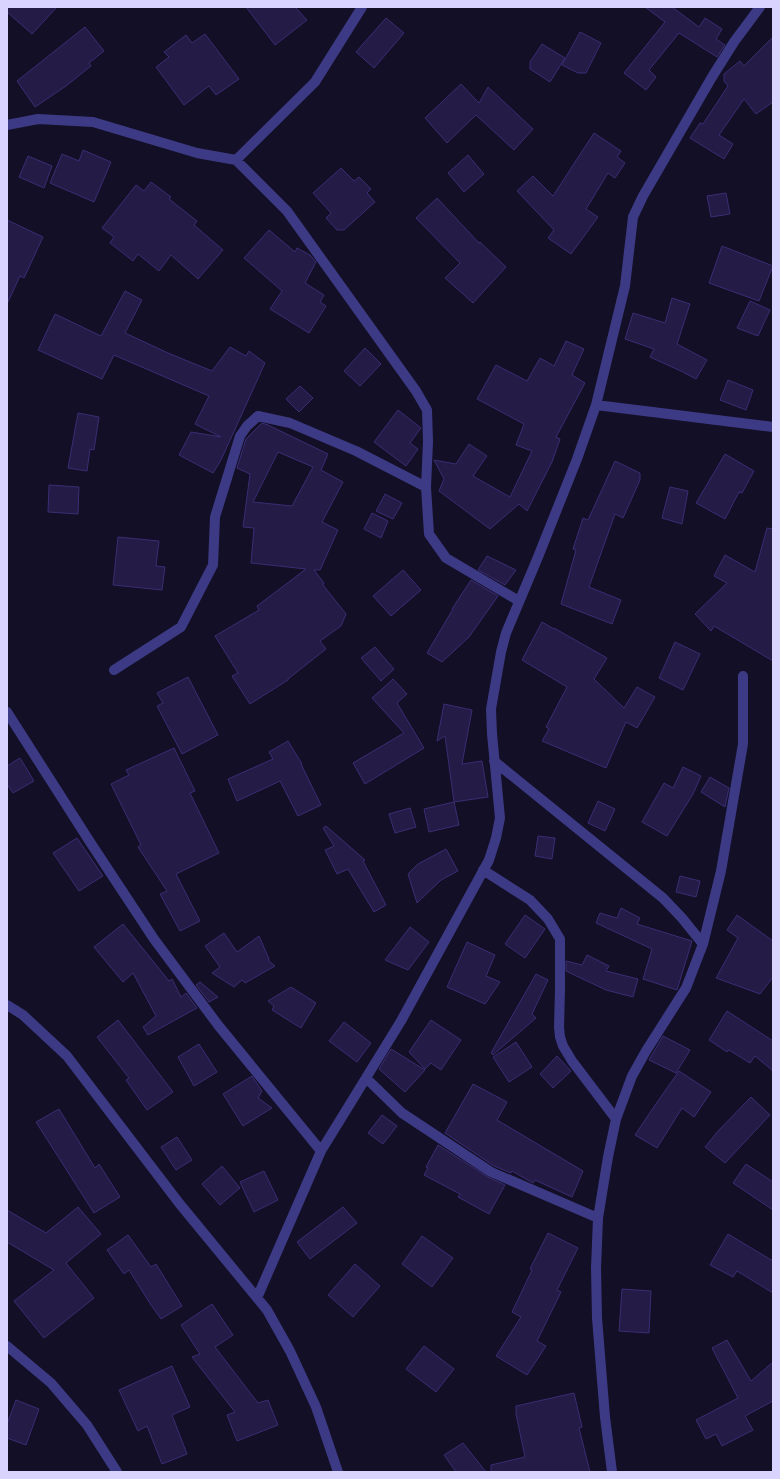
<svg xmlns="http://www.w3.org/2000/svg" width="780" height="1479" font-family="'Roboto Condensed',sans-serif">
<rect width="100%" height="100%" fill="#130f26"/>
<path fill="#241b47" stroke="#3b2d73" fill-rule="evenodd" d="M 7,7 L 57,7 L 32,34 L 7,12 Z
M 246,7 L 295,7 L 307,20 L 275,45 Z
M 645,7 L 672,7 L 699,27 L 705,18 L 722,29 L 716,39 L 725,45 L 717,57 L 679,33 L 649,70 L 656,77 L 646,90 L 624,73 L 665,22 Z
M 386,18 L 404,33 L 374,68 L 356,52 Z
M 85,27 L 104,51 L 89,63 L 91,66 L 66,86 L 35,107 L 17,81 Z
M 580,32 L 601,43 L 586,73 L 578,73 L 562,65 Z
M 205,34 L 239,79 L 216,95 L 209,86 L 184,105 L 156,67 L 169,57 L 164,52 L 186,35 L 192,43 Z
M 773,37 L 773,102 L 756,114 L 744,99 L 719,135 L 733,144 L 724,159 L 690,138 L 700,123 L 703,124 L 728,86 L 724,81 L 724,74 L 740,61 L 744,66 Z
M 542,44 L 565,58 L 550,82 L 530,69 L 530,62 Z
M 461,84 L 479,103 L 488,87 L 533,129 L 514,150 L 476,115 L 447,143 L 425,118 Z
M 594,133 L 621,151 L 617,157 L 625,163 L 615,178 L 608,173 L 586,209 L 598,217 L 571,254 L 548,238 L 554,230 L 517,191 L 533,176 L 553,196 Z
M 83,150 L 111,162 L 94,202 L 50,183 L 62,154 L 79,161 Z
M 468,155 L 484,174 L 464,192 L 448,173 Z
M 28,156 L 52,166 L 44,188 L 19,177 Z
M 341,168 L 354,181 L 359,177 L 371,189 L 367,193 L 375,202 L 344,230 L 337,230 L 326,218 L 331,213 L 313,193 Z
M 151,182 L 171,197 L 169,199 L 197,221 L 194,225 L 223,250 L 198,279 L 171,255 L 159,271 L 138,254 L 133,261 L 110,243 L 114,237 L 102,228 L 136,185 L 144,191 Z
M 726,193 L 730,214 L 711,217 L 707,196 Z
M 437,198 L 479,243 L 480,242 L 506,267 L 473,303 L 445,278 L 460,263 L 416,218 Z
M 7,220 L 43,237 L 24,278 L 20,276 L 7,304 Z
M 269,230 L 295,252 L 297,248 L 310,255 L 316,262 L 305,283 L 324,295 L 320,302 L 326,306 L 309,333 L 270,309 L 282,291 L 244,258 Z
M 722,246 L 773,266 L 759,301 L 709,283 Z
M 125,291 L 142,300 L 125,333 L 168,353 L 212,371 L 230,347 L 246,356 L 249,351 L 265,363 L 221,460 L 213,473 L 179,455 L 191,432 L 221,437 L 195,424 L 209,396 L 114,355 L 102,379 L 38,350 L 55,314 L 101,336 Z
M 672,298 L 690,304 L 677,344 L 707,360 L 696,379 L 681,371 L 650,357 L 654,349 L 625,339 L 633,313 L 665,323 Z
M 750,301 L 770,310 L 758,336 L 737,328 Z
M 566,341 L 584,349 L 572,375 L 585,383 L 556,437 L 560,439 L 552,462 L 527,511 L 519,504 L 490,529 L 439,491 L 444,479 L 434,460 L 456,464 L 469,444 L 487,456 L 473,476 L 510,497 L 532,451 L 516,445 L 524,424 L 477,399 L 496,365 L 527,381 L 540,358 L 554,366 Z
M 365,348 L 381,364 L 360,386 L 344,371 Z
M 728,380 L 753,390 L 746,410 L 720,400 Z
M 300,386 L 313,398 L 299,412 L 286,399 Z
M 398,410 L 421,428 L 410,443 L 418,449 L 406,466 L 374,442 Z
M 78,413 L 99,417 L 94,450 L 90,449 L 87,471 L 68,468 Z
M 262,423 L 268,425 L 328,454 L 321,470 L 343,482 L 322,522 L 338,530 L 320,570 L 314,570 L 324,583 L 323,585 L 346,614 L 341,626 L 320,641 L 326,649 L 288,679 L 288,680 L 250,704 L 232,676 L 238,673 L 215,636 L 259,610 L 257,606 L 306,569 L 251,563 L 254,528 L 243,527 L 250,474 L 237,468 L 246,439 ZM 278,452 L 313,467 L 292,506 L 253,502 Z
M 725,454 L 754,471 L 742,493 L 739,492 L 725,519 L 696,503 Z
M 615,461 L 640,473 L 640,480 L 623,518 L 615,514 L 589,587 L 621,600 L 612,624 L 561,604 L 576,550 L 573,549 L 583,518 L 588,520 Z
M 49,485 L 79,487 L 78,514 L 48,512 Z
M 670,487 L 688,491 L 682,524 L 662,518 Z
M 385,494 L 402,503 L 393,519 L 376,511 Z
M 372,513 L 388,521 L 381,538 L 364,529 Z
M 767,528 L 773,529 L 773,661 L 714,626 L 711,631 L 695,614 L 727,583 L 714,576 L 725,555 L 755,572 Z
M 118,537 L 159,541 L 156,566 L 165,567 L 162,590 L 113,585 Z
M 487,556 L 516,570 L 505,585 L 478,570 Z
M 403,570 L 421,590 L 391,616 L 373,596 Z
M 471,580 L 498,596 L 469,637 L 442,662 L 427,653 L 453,609 L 452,609 Z
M 542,622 L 554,629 L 554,628 L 607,658 L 594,679 L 624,708 L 637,687 L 655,697 L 637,728 L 626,722 L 606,768 L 542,741 L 549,729 L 546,727 L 567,687 L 522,660 Z
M 675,642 L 700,654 L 683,690 L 659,678 Z
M 375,647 L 394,669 L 381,681 L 361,658 Z
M 188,677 L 218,735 L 182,754 L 157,706 L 163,703 L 157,693 Z
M 393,679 L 407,694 L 397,703 L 424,748 L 365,784 L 353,763 L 404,733 L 372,698 Z
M 444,704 L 472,710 L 462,764 L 482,761 L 488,797 L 454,802 L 445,736 L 437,741 Z
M 288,741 L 302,764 L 301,764 L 321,805 L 298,816 L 280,781 L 237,801 L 228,779 L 273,759 L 269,752 Z
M 174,748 L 195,791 L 190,793 L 219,853 L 176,874 L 200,921 L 180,931 L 160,894 L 167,891 L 138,847 L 141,845 L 111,784 L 129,775 L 126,770 Z
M 20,758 L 34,781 L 13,793 L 7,784 L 7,766 Z
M 683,767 L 701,776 L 693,794 L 667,836 L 642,822 L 664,783 L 673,788 Z
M 710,777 L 729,788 L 725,807 L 701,792 Z
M 598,801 L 615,809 L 605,831 L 588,823 Z
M 454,802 L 459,825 L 429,832 L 424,809 Z
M 410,808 L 416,827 L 395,833 L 389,814 Z
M 326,826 L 365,860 L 363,861 L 386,905 L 374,912 L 348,869 L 337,874 L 325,850 L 334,846 L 323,828 Z
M 538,836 L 555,838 L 552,859 L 535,856 Z
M 77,838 L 103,876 L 79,891 L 53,853 Z
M 446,849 L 458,871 L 441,880 L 417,903 L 408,874 L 418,864 Z
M 680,876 L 700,881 L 696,897 L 676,892 Z
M 621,908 L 640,918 L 637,924 L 692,941 L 677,990 L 643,979 L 652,949 L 596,923 L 600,913 L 617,918 Z
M 525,915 L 545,929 L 525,958 L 505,944 Z
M 737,915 L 773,941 L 773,977 L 760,994 L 716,978 L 738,938 L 727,930 Z
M 123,924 L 169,981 L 172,979 L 181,997 L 186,993 L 197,1008 L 148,1035 L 143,1027 L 156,1016 L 133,973 L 123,982 L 94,947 Z
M 410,927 L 429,942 L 408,970 L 385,960 Z
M 224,933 L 237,952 L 259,936 L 269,959 L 268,960 L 275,966 L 245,983 L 242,980 L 234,987 L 212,973 L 220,967 L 205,946 Z
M 467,942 L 495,955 L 486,976 L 500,982 L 485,1004 L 447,987 Z
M 587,955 L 609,966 L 606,971 L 638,979 L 633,997 L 606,990 L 566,971 L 566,961 L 582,965 Z
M 536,974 L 548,980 L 532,1014 L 536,1018 L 493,1055 L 491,1053 Z
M 200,982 L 218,997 L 209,1002 L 196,985 Z
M 291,987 L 316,1003 L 301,1028 L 272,1010 L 274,1006 L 268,1001 Z
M 727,1011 L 773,1041 L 773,1071 L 755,1056 L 750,1063 L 729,1050 L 727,1052 L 709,1040 Z
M 118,1020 L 173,1092 L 147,1110 L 126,1080 L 129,1078 L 97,1037 Z
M 431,1020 L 461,1040 L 441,1070 L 431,1063 L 425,1069 L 409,1052 Z
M 344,1022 L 371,1043 L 357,1062 L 329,1041 Z
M 663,1036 L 690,1050 L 676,1073 L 649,1060 Z
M 516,1042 L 532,1067 L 509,1082 L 493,1057 Z
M 199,1044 L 217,1072 L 194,1086 L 178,1057 Z
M 391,1049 L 425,1070 L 405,1092 L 379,1069 Z
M 557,1056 L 571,1071 L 553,1088 L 540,1074 Z
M 679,1071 L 711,1092 L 694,1117 L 682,1108 L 657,1148 L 635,1135 L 651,1111 Z
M 252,1076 L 262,1091 L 258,1098 L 272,1108 L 243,1126 L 223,1094 Z
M 473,1084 L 507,1102 L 497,1120 L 583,1171 L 572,1197 L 535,1180 L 533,1183 L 512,1171 L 511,1173 L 494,1166 L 445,1133 Z
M 751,1097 L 770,1115 L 725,1163 L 705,1147 L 719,1130 Z
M 59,1109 L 95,1168 L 99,1164 L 120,1197 L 94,1213 L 36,1122 Z
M 382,1115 L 397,1126 L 383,1144 L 368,1133 Z
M 177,1137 L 192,1160 L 176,1170 L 161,1147 Z
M 438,1145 L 488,1177 L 505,1185 L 489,1214 L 458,1197 L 460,1194 L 424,1175 L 428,1168 L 426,1167 Z
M 746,1164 L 773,1182 L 773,1210 L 733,1183 Z
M 222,1166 L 240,1188 L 220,1205 L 202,1184 Z
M 264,1171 L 278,1200 L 254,1212 L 240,1182 Z
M 78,1207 L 101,1234 L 66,1263 L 94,1298 L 44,1338 L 14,1301 L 54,1270 L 7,1242 L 7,1210 L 46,1233 Z
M 343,1207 L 357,1223 L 310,1259 L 297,1242 Z
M 548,1233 L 578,1248 L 557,1290 L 561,1292 L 537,1341 L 546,1346 L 527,1375 L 496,1356 L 521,1317 L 512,1312 L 532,1270 L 530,1269 Z
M 728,1234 L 773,1261 L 773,1293 L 737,1271 L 733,1277 L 710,1265 Z
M 128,1235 L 151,1267 L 156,1264 L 182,1306 L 161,1319 L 151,1305 L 129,1270 L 124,1274 L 107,1250 Z
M 422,1236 L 453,1258 L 432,1287 L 402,1264 Z
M 355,1264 L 380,1286 L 353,1317 L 328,1295 Z
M 622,1289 L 651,1291 L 649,1333 L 619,1331 Z
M 212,1304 L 233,1335 L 215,1347 L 258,1403 L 268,1400 L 278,1425 L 237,1441 L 227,1415 L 235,1412 L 192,1357 L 200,1354 L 181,1325 Z
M 727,1340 L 751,1381 L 773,1362 L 773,1401 L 745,1416 L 753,1430 L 722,1446 L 716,1434 L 706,1439 L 696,1420 L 738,1398 L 712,1348 Z
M 424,1346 L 454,1369 L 436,1392 L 406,1369 Z
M 172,1366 L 190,1407 L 172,1415 L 187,1454 L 162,1464 L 147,1426 L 138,1431 L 119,1390 Z
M 574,1393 L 582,1427 L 579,1428 L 590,1472 L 491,1472 L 491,1465 L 525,1457 L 516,1414 L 516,1406 Z
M 16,1400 L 39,1409 L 26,1445 L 7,1438 L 7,1424 Z
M 463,1443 L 486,1472 L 456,1472 L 444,1455 Z"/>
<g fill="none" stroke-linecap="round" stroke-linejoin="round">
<path stroke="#3d3a85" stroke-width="10" d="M 7,125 L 38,119 L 93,122 L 197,153 L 236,160 L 287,211 L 416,391 L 427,410 L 428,442 L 426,487 L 429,534 L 446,558 L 519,601
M 236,160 L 315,82 L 362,7
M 596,405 L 773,427
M 114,670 L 181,627 L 213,565 L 215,517 L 240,436 L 247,426 L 258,416 L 290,423 L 356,451 L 426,487
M 7,712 L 90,842 L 154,939 L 218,1025 L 321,1151
M 494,761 L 663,898 L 682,918 L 703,944
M 483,870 L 530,900 L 548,919 L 560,939 L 560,990 L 559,1027 L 560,1037 L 563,1046 L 572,1061 L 616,1119
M 7,1005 L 23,1015 L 67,1056 L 179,1203 L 267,1310 L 290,1351 L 316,1407 L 338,1472
M 366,1078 L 402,1113 L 491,1172 L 598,1218
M 257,1298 L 321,1151 L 401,1021 L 489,860 L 496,838 L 500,818 L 492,734 L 491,709 L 501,652 L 506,633 L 538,557 L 577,459 L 596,405 L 625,286 L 633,217 L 643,196 L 712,77 L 734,42 L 760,7
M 7,1346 L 51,1383 L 87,1425 L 117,1472
M 612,1472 L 605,1417 L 597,1318 L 596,1268 L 598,1218 L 608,1157 L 616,1119 L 632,1076 L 646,1051 L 686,988 L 703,944 L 721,871 L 743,744 L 743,676"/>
</g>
<rect width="780" height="1479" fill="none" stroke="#d9d4ff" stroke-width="16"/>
</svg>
